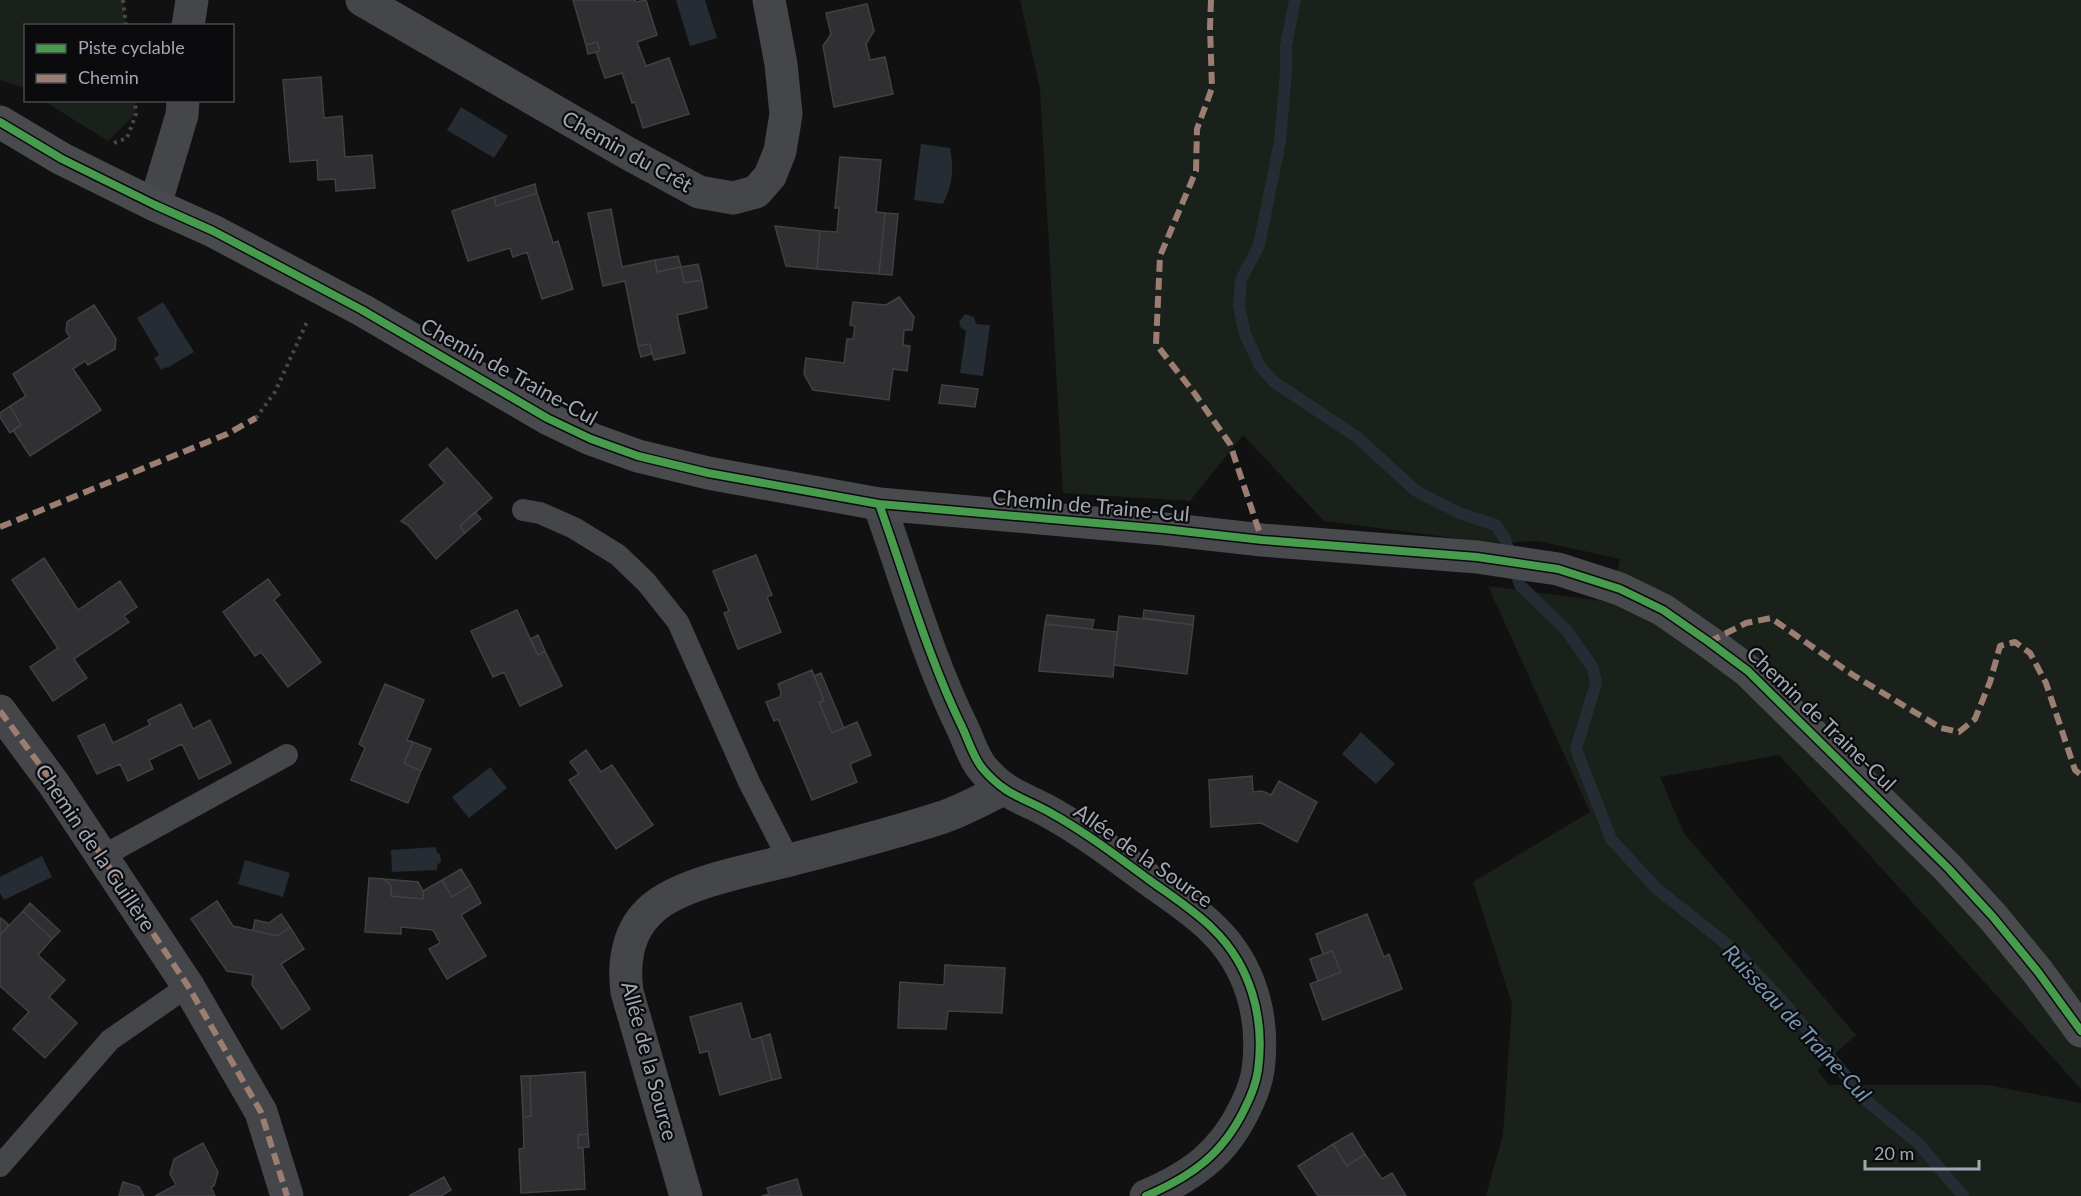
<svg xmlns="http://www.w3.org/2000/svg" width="2081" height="1196" font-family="Lato,sans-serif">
<rect width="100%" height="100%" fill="#111"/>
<path fill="#1a201a" d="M 0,0 L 123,0 L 126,25 L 26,26 L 25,88 L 0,80 Z
M 1020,0 L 2081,0 L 2081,1089 L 1779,755 L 1660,777 L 1684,833 L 1856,1035 L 1817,1070 L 1829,1085 L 1988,1085 L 2081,1103 L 2081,1196 L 1486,1196 L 1503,1134 L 1512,1004 L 1473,882 L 1590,812 L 1488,586 L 1610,602 L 1620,559 L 1538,541 L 1492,543 L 1324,521 L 1243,435 L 1190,501 L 1063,493 L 1040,89 Z
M 44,101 L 135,101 L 136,114 L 108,141 Z"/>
<path fill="#252c33" d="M 676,0 L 705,0 L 717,38 L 690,46 Z
M 461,107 L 508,136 L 494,158 L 447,130 Z
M 921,144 L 950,148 C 954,169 953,184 943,204 L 914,200 Z
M 163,302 L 194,352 L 167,368 L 166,367 L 161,370 L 154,358 L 159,355 L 137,318 Z
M 965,314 L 974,317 L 976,324 L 990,325 L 983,376 L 960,373 L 966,331 L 961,328 L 959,322 Z
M 1361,732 L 1395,764 L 1376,784 L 1342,754 Z
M 490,767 L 507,788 L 469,818 L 452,797 Z
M 436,847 L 437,853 L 440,854 L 441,862 L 437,865 L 437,870 L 392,872 L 391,850 Z
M 42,856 L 52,877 L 4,900 L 0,893 L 0,877 Z
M 245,860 L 290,873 L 283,897 L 238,884 Z"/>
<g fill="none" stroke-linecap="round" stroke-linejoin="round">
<path stroke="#252c33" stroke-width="12" d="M 1295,0 L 1286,46 L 1286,72 L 1280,142 L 1259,245 L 1241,280 L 1239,306 L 1245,334 L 1260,366 L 1274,382 L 1357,437 L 1416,491 L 1462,514 L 1496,525 L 1505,539 L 1520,585 L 1567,631 L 1593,668 L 1596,683 L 1576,749 L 1611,839 L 1656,888 L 1739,954 L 1786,1005 L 1868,1102 L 1918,1143 L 1963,1196"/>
</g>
<path fill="#303032" stroke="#404145" stroke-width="1.5" d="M 573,0 L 635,0 L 636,2 L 646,0 L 657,35 L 637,42 L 646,66 L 669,58 L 689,114 L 643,128 L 635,102 L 632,103 L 622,73 L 605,78 L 596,52 L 600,51 L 597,42 L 586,45 Z
M 867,4 L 874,31 L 866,44 L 870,60 L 885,57 L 893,94 L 834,107 L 823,46 L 831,34 L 826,13 Z
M 597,42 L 600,51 L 588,54 L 586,45 Z
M 321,77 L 324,118 L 342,116 L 345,157 L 372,155 L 375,188 L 336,191 L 335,179 L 318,180 L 317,160 L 290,162 L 283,80 Z
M 840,157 L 881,160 L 876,212 L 885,213 L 879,274 L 817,269 L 820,231 L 837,232 L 839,208 L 835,208 Z
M 535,184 L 537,193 L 496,206 L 494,197 Z
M 537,193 L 553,243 L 558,241 L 573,289 L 542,299 L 527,252 L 513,257 L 510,248 L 468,261 L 452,211 L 494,197 L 496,206 Z
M 611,209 L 622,267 L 655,260 L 657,272 L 681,267 L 684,283 L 702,280 L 707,308 L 677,315 L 685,353 L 654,360 L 650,344 L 638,346 L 625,281 L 603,286 L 588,213 Z
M 885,213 L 898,214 L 892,275 L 879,274 Z
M 775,226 L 820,231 L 817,269 L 786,266 Z
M 678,256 L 681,267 L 657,272 L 655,260 Z
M 698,264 L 702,280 L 684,283 L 681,267 Z
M 899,297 L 914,317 L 912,330 L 904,330 L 903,345 L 910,346 L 907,371 L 893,369 L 889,400 L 813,390 L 804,374 L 806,358 L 844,363 L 847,339 L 853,339 L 855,326 L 850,325 L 853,302 L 886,305 Z
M 94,305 L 116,339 L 115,349 L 88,365 L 85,361 L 73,369 L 101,410 L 30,456 L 13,430 L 21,425 L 10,406 L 26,396 L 13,374 L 70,337 L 66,331 L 67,322 Z
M 650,344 L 652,354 L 641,357 L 638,346 Z
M 942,385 L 978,389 L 975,407 L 939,403 Z
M 10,406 L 21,425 L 10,433 L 0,417 L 0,413 Z
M 447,448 L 492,498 L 460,526 L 465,533 L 436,559 L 408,525 L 401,521 L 445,483 L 429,465 Z
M 475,512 L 481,519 L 465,533 L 460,526 Z
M 756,555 L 772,595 L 767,597 L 781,632 L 738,649 L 724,613 L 729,611 L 713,571 Z
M 44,558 L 78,610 L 120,581 L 137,607 L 124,616 L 129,622 L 74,659 L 87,678 L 53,701 L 30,667 L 58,648 L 12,580 Z
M 268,579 L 280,595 L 274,600 L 321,662 L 288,687 L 261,652 L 255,656 L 223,612 Z
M 517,610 L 538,655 L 545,651 L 562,686 L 520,706 L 504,672 L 493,677 L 471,631 Z
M 1144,610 L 1194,616 L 1193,625 L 1143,618 Z
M 1047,615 L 1094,620 L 1092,629 L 1045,624 Z
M 1119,616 L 1193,625 L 1187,674 L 1114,665 Z
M 1045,624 L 1117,632 L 1113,677 L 1039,671 Z
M 538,635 L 545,651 L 538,655 L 530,639 Z
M 812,670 L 824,701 L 819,702 L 832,733 L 857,722 L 871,755 L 850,764 L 857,782 L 812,800 L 778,719 L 774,721 L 766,702 L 780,697 L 781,693 L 778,684 Z
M 821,673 L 844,728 L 832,733 L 819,702 L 824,701 L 814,676 Z
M 385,684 L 424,700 L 407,740 L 413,742 L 404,763 L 421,771 L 408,803 L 351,780 L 365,748 L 359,744 Z
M 181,704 L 193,729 L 210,720 L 231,763 L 199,779 L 182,744 L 149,760 L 153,769 L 128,781 L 120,764 L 97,774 L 78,736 L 104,724 L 113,743 L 150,725 L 148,720 Z
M 413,742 L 431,749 L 421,771 L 404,763 Z
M 586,750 L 601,772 L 612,765 L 653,825 L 616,849 L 569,780 L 579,774 L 570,762 Z
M 1252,776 L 1253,792 L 1262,791 L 1271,795 L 1279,781 L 1317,802 L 1297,842 L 1261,823 L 1211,827 L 1209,780 Z
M 461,869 L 471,885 L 452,897 L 442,880 Z
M 369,878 L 384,879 L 391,886 L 391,896 L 423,899 L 423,891 L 442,880 L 452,897 L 471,885 L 481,903 L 461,915 L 486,956 L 447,979 L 429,949 L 440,943 L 433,930 L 401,927 L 401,934 L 365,932 Z
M 384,879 L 418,882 L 423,891 L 423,899 L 391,896 L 391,886 Z
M 217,901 L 233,926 L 277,936 L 290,927 L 304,949 L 281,964 L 310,1009 L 282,1029 L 252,985 L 253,975 L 227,971 L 191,919 Z
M 30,903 L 60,931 L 52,939 L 23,911 Z
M 23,911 L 52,939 L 38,955 L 65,980 L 49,997 L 77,1023 L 45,1058 L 13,1029 L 29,1012 L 0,986 L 0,935 Z
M 281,914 L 290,927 L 277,936 L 253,930 L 255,920 L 269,923 Z
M 1367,914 L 1384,957 L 1389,954 L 1402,989 L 1323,1020 L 1310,984 L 1341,972 L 1332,951 L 1323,954 L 1316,934 Z
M 1,918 L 9,925 L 0,935 L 0,919 Z
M 1332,951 L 1341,972 L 1318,981 L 1310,959 Z
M 945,965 L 1005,968 L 1002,1013 L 948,1011 L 946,1029 L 898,1028 L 900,982 L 944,985 Z
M 741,1003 L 751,1040 L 761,1037 L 772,1080 L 720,1095 L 708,1051 L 700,1053 L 690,1017 Z
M 770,1034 L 781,1078 L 772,1080 L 761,1037 Z
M 585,1072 L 588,1134 L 578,1135 L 578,1148 L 583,1148 L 585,1189 L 521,1193 L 519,1149 L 524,1148 L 523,1117 L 531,1116 L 530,1076 Z
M 521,1076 L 530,1076 L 531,1116 L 523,1117 Z
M 1352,1133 L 1365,1154 L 1347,1166 L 1333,1144 Z
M 588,1134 L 589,1147 L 578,1148 L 578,1135 Z
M 203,1143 L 218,1172 L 214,1186 L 211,1187 L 215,1196 L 155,1196 L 176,1185 L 170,1174 L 174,1159 Z
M 1333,1144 L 1347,1166 L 1365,1154 L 1382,1179 L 1392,1173 L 1406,1196 L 1318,1196 L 1298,1166 Z
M 444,1177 L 451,1190 L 441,1196 L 409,1196 Z
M 797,1179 L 802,1196 L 762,1196 L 769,1194 L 767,1188 Z
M 123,1182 L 139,1187 L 144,1196 L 119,1196 Z"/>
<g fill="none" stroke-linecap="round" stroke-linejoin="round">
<path stroke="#47484c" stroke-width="4" stroke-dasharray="3 4.5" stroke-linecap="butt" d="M 123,0 L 126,26
M 114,143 L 127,138 L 136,114 L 135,100
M 256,418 L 275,392 L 307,322"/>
<path stroke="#45464a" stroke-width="22" d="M 523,510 L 540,513 L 574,528 L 618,555 L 646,582 L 678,622 L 749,782 L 789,860
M 103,856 L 287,755
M 0,1166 L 110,1040 L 188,986"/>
<path stroke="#45464a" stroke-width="33" d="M 362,0 L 629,154 L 699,192 L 733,198 L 756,192 L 770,176 L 780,151 L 786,114 L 781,64 L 769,0
M 188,26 L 192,0
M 155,205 L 182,115 L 183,100
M 879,504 C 906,579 928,658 963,729 C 969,742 974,759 983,769 C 1006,796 1023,797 1051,813 C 1085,832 1117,856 1148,879 C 1170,895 1194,910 1213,929 C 1251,966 1265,1018 1258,1070 C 1256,1084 1251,1096 1245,1108 C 1223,1154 1192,1176 1146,1196
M 0,711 L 54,784 L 188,986 L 261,1112 L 287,1196
M 686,1196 L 627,992 C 623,961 628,929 653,908 C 683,882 751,870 790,860 C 840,847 891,834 940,818 C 962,811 983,799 1003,789"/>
<path stroke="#494a4e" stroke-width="33" d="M 0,122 L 62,159 L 155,205 L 213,231 L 362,310 L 547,418 L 591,439 L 638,456 L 708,473 L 879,504 L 1164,529 L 1262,540 L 1477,557 L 1558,569 L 1620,589 L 1663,610 L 1709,642 L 1748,671 L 1948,868 L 1993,917 L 2038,972 L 2081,1031"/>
<path stroke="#9b7d72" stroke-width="6" stroke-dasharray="12 6" stroke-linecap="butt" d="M 1211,0 L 1210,27 L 1212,88 L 1197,129 L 1196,171 L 1160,256 L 1156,344 L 1195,394 L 1230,444 L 1262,540
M 0,527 L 227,434 L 256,418
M 1709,642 L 1746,623 L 1771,618 L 1853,675 L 1941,728 L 1959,732 L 1975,719 L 1990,682 L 2000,646 L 2015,642 L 2030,653 L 2046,683 L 2075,770 L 2081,775
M 0,711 L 54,784 L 188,986 L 261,1112 L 287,1196"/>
<g stroke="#0b0b0d" stroke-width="11">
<path id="cycleway" d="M 0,122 L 62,159 L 155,205 L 213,231 L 362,310 L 547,418 L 591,439 L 638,456 L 708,473 L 879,504 L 1164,529 L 1262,540 L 1477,557 L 1558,569 L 1620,589 L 1663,610 L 1709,642 L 1748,671 L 1948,868 L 1993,917 L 2038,972 L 2081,1031
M 879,504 C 906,579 928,658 963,729 C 969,742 974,759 983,769 C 1006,796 1023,797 1051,813 C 1085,832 1117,856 1148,879 C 1170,895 1194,910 1213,929 C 1251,966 1265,1018 1258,1070 C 1256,1084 1251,1096 1245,1108 C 1223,1154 1192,1176 1146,1196"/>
</g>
<use href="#cycleway" stroke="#469c4c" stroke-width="8"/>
</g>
<g text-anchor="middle" stroke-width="4.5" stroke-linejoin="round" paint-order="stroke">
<g font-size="21" fill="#a1a7b3" stroke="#0b0b0d">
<text transform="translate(627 152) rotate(29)" y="7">Chemin du Crêt</text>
<text transform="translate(509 372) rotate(29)" y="7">Chemin de Traine-Cul</text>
<text transform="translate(1091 506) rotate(5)" y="7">Chemin de Traine-Cul</text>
<text transform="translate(1821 719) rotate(44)" y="7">Chemin de Traine-Cul</text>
<text transform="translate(95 848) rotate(56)" y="7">Chemin de la Guillère</text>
<text transform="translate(1143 856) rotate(35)" y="7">Allée de la Source</text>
<text transform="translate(649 1061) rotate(75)" y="7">Allée de la Source</text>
</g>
<g font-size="22" font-style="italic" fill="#7696b1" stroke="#0b0b0d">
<text transform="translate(1797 1023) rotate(47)" y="8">Ruisseau de Traîne-Cul</text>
</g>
</g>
<rect x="24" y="24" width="210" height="78" fill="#0b0b0d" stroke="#47494f" stroke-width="1.5"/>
<rect x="36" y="44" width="30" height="9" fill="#469c4c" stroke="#47494f" stroke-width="1.5"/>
<text x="78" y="54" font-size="18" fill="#a1a7b3">Piste cyclable</text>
<rect x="36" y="74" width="30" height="9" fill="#9b7d72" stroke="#47494f" stroke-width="1.5"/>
<text x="78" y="84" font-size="18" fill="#a1a7b3">Chemin</text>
<path d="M1865 1160v9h114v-9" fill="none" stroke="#a1a7b3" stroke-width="3"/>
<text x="1874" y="1160" font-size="18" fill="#a1a7b3" stroke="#0b0b0d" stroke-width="4.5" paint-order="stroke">20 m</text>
</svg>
